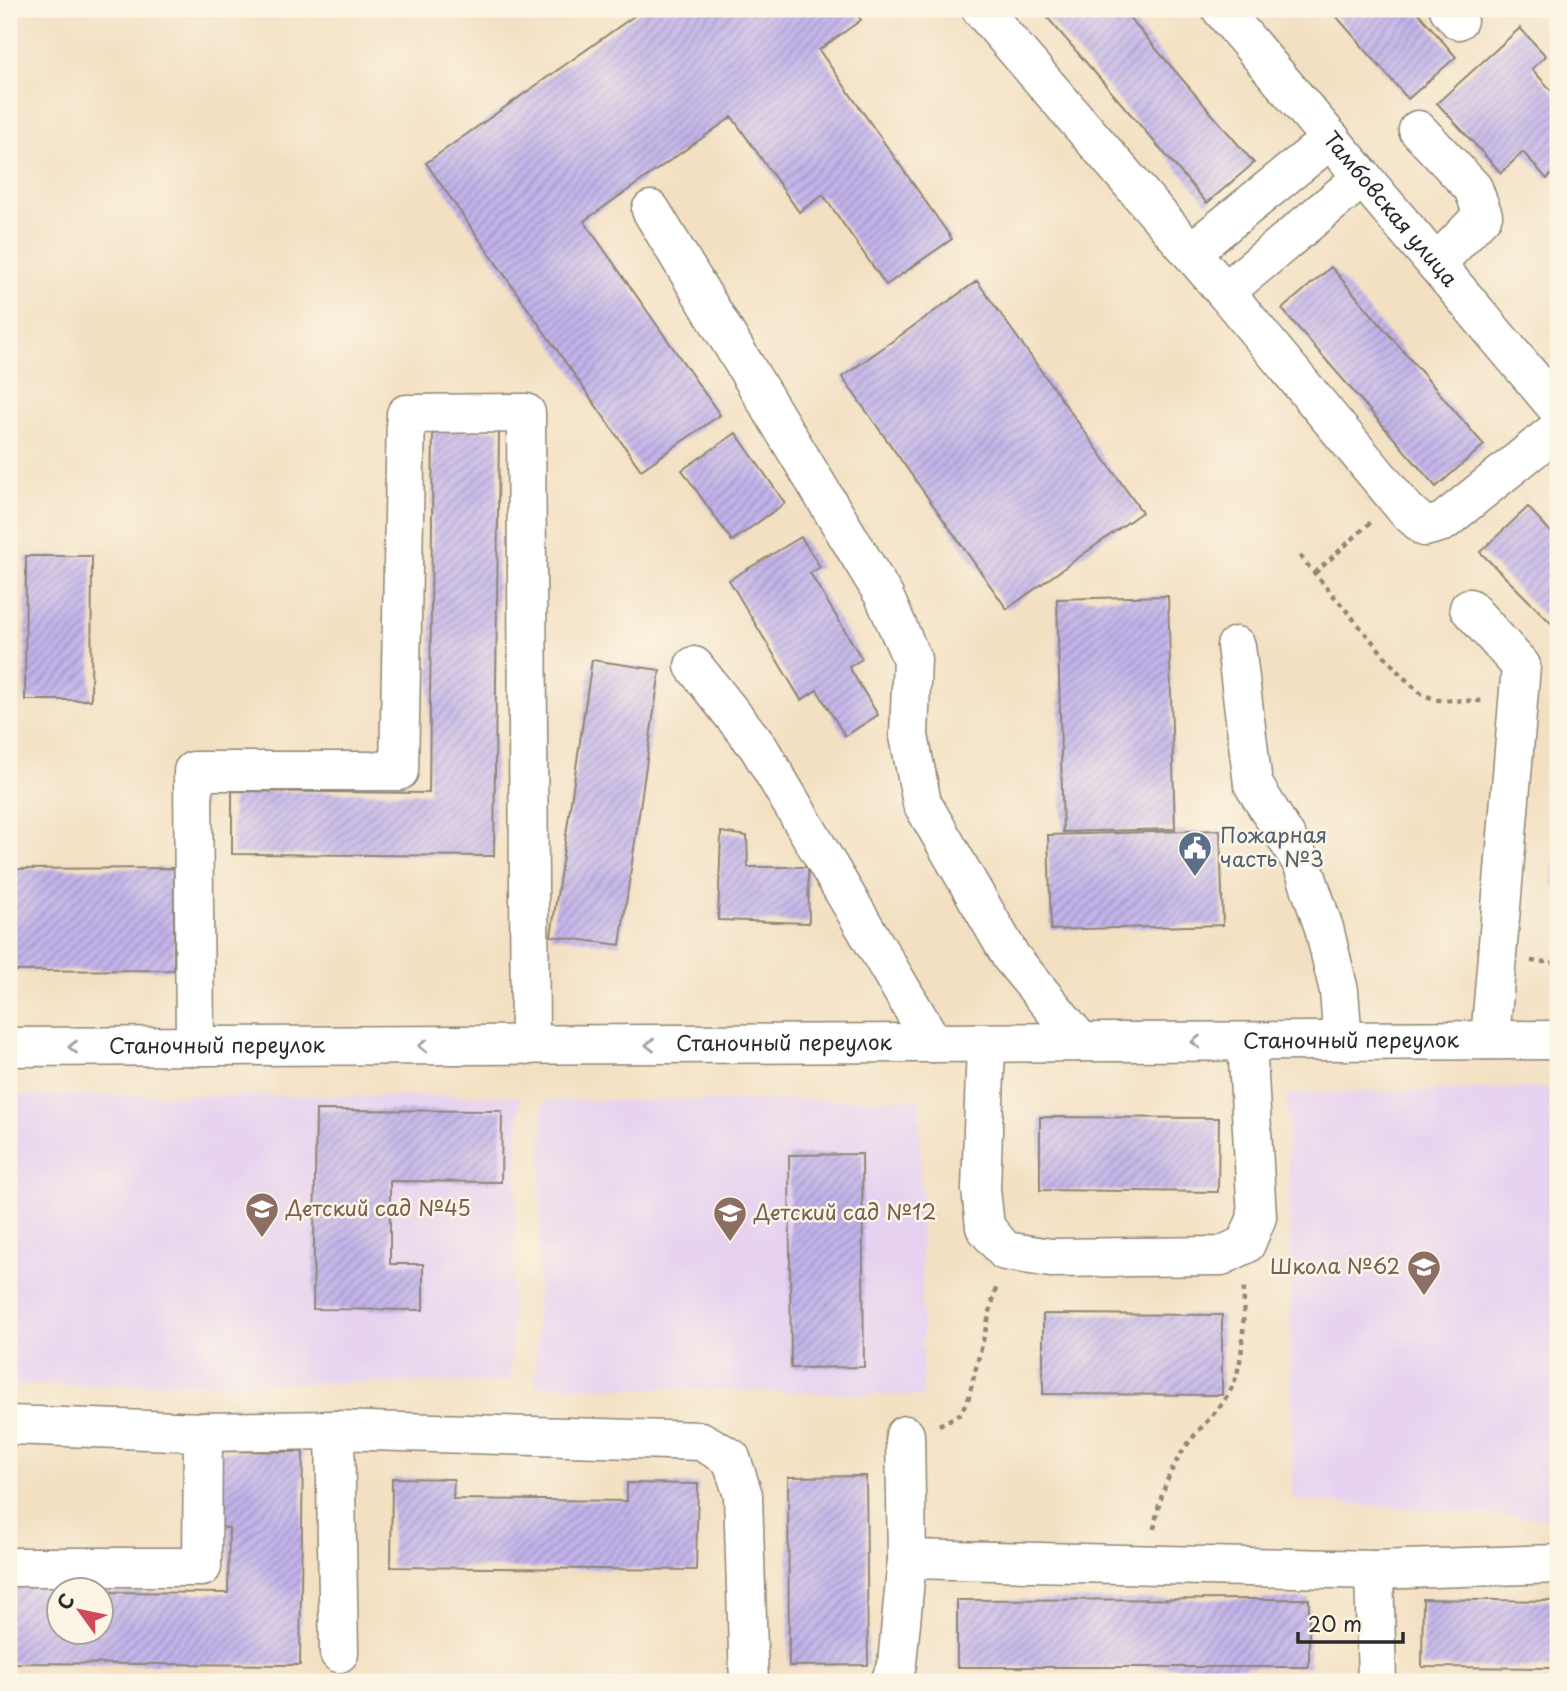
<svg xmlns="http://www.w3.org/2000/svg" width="1567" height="1691" font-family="'Playpen Sans',sans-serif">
<defs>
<pattern id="building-hatch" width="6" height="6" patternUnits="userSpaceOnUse" patternTransform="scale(1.75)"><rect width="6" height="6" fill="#c2b3ea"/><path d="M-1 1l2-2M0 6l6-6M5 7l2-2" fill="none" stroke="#9e92be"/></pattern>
</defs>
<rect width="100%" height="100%" fill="#fcf5e5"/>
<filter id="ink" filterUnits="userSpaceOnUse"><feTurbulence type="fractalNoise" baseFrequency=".0143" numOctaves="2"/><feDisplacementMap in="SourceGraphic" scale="14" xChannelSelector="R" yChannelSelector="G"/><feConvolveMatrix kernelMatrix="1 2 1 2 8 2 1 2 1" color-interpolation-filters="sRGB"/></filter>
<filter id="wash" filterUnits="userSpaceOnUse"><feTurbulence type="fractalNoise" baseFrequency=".00686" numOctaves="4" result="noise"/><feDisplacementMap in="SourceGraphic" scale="28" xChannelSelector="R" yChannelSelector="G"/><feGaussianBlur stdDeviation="1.57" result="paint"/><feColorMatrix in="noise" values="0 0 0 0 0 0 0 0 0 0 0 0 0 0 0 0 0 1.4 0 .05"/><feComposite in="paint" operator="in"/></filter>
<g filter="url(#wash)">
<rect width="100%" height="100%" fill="#f3e0c2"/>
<path fill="#e6d2f0" d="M 1558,1087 L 1558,1520 L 1293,1500 L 1287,1094 Z
M 9,1095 L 520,1096 L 510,1382 L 9,1385 Z
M 920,1099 L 923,1396 L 535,1385 L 543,1101 Z"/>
<g id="blocks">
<path fill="url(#building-hatch)" d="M 644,9 L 853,9 L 861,20 L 819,50 L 952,239 L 886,285 L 823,195 L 799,212 L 732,117 L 584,221 L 720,415 L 641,470 L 426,163 Z
M 1040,9 L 1122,9 L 1254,163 L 1207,203 Z
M 1330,9 L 1415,9 L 1456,57 L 1408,99 Z
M 1520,28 L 1546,56 L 1532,69 L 1558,98 L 1558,168 L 1547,179 L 1523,152 L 1501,173 L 1437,103 Z
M 1331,267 L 1484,445 L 1436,487 L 1282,309 Z
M 977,281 L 1142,512 L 1007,609 L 842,377 Z
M 433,429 L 499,430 L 494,856 L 232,854 L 232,791 L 429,793 Z
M 736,433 L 785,503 L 732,541 L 682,470 Z
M 1528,507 L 1558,540 L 1558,630 L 1480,552 Z
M 801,537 L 820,567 L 810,573 L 862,659 L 849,667 L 878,715 L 845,736 L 817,690 L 801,700 L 729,580 Z
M 26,556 L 92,556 L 91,700 L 25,700 Z
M 1168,596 L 1175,829 L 1063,832 L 1057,599 Z
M 592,660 L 660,670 L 620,945 L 551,936 Z
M 1220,830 L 1223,925 L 1051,930 L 1048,835 Z
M 1556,831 L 1558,831 L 1558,888 L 1553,887 Z
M 721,832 L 747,836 L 748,867 L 808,867 L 809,923 L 718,920 Z
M 174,868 L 174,970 L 9,971 L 9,869 Z
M 316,1110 L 502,1111 L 501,1182 L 390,1181 L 390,1264 L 423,1264 L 423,1310 L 313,1309 Z
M 1040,1117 L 1219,1118 L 1218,1192 L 1040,1190 Z
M 862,1154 L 864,1367 L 791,1368 L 789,1155 Z
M 1043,1314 L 1222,1315 L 1222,1395 L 1043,1394 Z
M 215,1451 L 303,1452 L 300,1665 L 9,1663 L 9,1581 L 76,1582 L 76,1590 L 60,1590 L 60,1632 L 102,1632 L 102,1592 L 228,1593 L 229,1528 L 214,1527 Z
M 866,1476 L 868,1665 L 789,1666 L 788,1477 Z
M 392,1478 L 454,1479 L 453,1499 L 627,1501 L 627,1483 L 698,1484 L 696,1570 L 391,1567 Z
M 1309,1599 L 1309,1667 L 957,1667 L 957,1600 Z
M 1423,1599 L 1558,1601 L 1558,1668 L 1422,1667 Z"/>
</g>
</g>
<g filter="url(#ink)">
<use href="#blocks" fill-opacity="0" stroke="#8f8676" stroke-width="2"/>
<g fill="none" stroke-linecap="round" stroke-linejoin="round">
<g stroke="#8f8676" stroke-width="41">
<g id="minor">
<path d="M 981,9 L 1225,292"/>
<path id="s1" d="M 1221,9 L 1558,409"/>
<path d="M 1449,9 L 1458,20"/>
<path d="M 1418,130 L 1473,188 L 1483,215 L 1436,264"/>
<path d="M 1363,177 L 1225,292 L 1406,510 L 1425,527 L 1443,522 L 1558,429"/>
<path d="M 651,210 L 884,596 L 912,659 L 909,736 L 922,803 L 1011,957 L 1081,1042"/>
<path d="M 1191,252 L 1331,139"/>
<path d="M 1469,608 L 1521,666 L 1490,1040"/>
<path d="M 1236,646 L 1253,784 L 1302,863 L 1324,928 L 1339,991 L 1343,1041"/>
<path d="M 694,666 L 759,748 L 933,1043"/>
<path d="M 986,1043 L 981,1189 L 985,1227 L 1005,1251 L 1051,1258 L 1221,1256 L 1246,1244 L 1257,1217 L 1247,1042"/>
<path d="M 195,1047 L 193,771 L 399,771 L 406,414 L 526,413 L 530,1045"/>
<path d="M 9,1425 L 203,1432 L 335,1430 L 701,1441 L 731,1458 L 743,1495 L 749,1682"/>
<path d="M 335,1430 L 339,1653"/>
<path d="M 907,1559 L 1374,1570 L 1558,1564"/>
<path d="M 9,1567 L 202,1567 L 203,1432"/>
<path d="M 1374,1570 L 1377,1682"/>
<path d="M 890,1682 L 897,1664 L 907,1559 L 905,1435"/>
</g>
</g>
<g stroke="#8f8676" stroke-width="41">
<g id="major">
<path id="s2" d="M 9,1047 L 1558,1040"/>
</g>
</g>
<path stroke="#8f8676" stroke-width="4.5" stroke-dasharray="5 5" stroke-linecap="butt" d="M 1300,556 L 1400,674 L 1420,693 L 1436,700 L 1483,701
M 1315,573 L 1371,522
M 1531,961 L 1558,963
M 939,1425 L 959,1415 L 968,1400 L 997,1284
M 1154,1529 C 1159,1498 1170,1466 1190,1441 C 1202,1425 1221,1409 1230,1391 C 1246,1361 1243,1319 1244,1286"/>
<use href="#minor" stroke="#fff" stroke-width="38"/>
<use href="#major" stroke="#fff" stroke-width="38"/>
</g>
<defs><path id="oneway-chevron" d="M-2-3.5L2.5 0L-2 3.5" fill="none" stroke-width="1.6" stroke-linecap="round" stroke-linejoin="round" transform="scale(1.75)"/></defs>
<g stroke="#a0a0a0">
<use href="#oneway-chevron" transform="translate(1196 1042) rotate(180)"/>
<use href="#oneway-chevron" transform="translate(650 1045) rotate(180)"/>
<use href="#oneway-chevron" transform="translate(423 1046) rotate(180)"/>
<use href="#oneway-chevron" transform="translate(73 1047) rotate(180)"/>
</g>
</g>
<defs>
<g id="civic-pin" transform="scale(1.75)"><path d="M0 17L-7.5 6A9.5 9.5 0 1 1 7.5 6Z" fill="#5c6f8a" stroke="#fcf5e5"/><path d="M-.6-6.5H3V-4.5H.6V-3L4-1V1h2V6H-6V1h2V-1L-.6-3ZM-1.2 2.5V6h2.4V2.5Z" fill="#fff"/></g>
<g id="school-pin" transform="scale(1.75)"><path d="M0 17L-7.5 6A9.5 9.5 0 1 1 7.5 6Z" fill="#8d6e63" stroke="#fcf5e5"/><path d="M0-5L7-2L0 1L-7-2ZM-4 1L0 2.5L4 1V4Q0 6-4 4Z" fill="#fff"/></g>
</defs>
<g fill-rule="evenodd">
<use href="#civic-pin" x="1195" y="848"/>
<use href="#school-pin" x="262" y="1209"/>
<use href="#school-pin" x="730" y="1213"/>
<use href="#school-pin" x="1424" y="1267"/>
</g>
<g text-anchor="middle" stroke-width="5" stroke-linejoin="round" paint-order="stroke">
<g font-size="21" fill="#2b2b2b" stroke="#fcf5e5">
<text dy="7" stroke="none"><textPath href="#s1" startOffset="262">Тамбовская улица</textPath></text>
<text dy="7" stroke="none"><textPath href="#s2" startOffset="1342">Станочный переулок</textPath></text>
<text dy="7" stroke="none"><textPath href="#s2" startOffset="775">Станочный переулок</textPath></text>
<text dy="7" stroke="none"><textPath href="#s2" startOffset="208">Станочный переулок</textPath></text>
</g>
<g font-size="21" fill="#4e5e75" stroke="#fcf5e5" text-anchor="start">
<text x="1220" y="843">Пожарная<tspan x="1220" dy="24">часть №3</tspan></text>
</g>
<g font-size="21" fill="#785e54" stroke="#fcf5e5" text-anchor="start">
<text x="286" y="1216">Детский сад №45</text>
<text x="754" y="1220">Детский сад №12</text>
<text x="1400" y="1274" text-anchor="end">Школа №62</text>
</g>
</g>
<rect width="1567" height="1691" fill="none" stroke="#fcf5e5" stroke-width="35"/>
<g transform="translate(80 1611) rotate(303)"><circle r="33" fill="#fcf5e5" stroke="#a8a49b" stroke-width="2"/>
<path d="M0-5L12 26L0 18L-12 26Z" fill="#d1495b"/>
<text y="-10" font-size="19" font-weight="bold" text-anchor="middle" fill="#2b2b2b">С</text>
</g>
<path d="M1298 1632v10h105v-10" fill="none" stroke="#2b2b2b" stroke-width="3.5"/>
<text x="1308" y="1632" font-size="21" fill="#2b2b2b" stroke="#fcf5e5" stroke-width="5" paint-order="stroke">20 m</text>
</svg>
